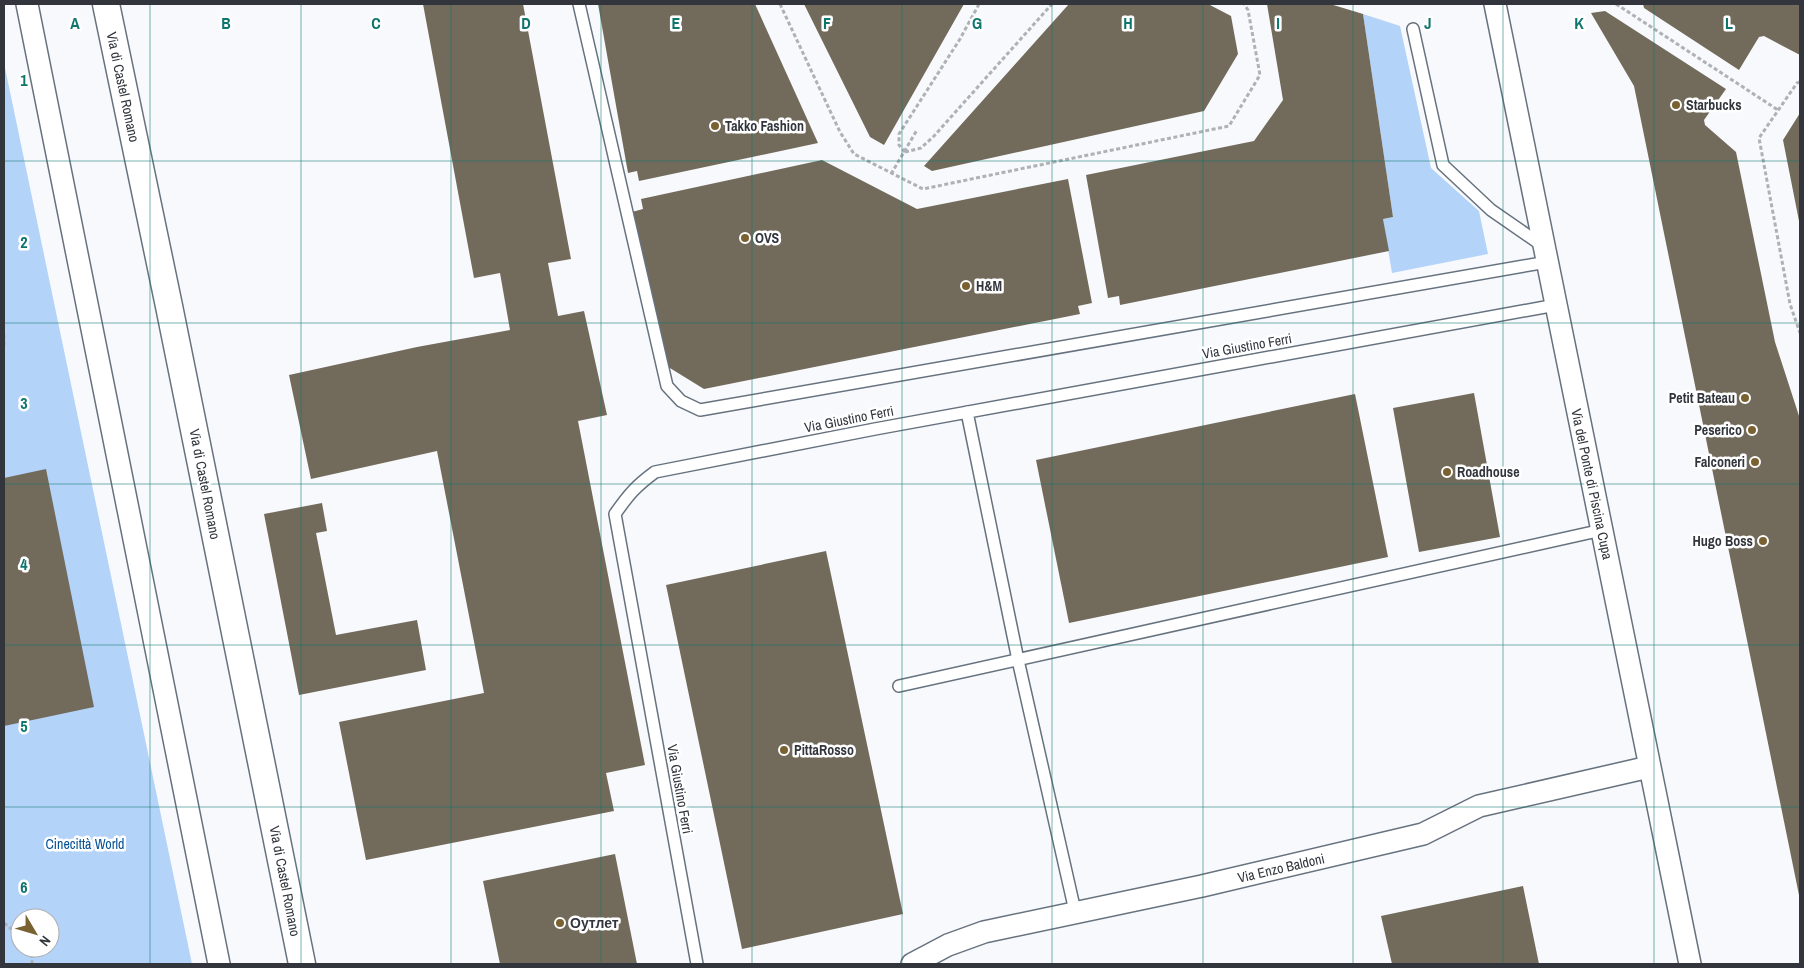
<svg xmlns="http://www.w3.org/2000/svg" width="1804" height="968" font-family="'Archivo Narrow',sans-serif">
<rect width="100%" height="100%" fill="#f7f9fc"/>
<path fill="#b3d3f9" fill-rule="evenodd" d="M 1363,14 L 1400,26 L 1431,168 L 1479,211 L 1488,254 L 1392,273 L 1383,219 L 1393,217 Z
M 4,63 L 192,964 L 4,964 ZM 20,918 L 50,918 L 50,948 L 20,948 Z"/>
<path fill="#726a5b" d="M 423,4 L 523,4 L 571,259 L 548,263 L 558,316 L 584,311 L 607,415 L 578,421 L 645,765 L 606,773 L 614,811 L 366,860 L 339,722 L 484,693 L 437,451 L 311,479 L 289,375 L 417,347 L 510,330 L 500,273 L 474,278 Z
M 598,4 L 755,4 L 818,143 L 639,181 L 637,171 L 628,173 Z
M 804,4 L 964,4 L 884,145 L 870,137 Z
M 1069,4 L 1208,4 L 1231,16 L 1238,54 L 1204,111 L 932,171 L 924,166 Z
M 1267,4 L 1330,4 L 1363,14 L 1393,217 L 1383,219 L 1389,251 L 1120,305 L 1119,296 L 1108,298 L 1086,175 L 1254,141 L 1283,100 Z
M 1643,4 L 1800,4 L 1800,55 L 1764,36 L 1759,37 L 1739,70 L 1644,8 Z
M 1605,11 L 1726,89 L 1704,120 L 1705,125 L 1736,152 L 1775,342 L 1800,419 L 1800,900 L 1634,86 L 1591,13 Z
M 1800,113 L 1800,221 L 1799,221 L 1783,140 Z
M 822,160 L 917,209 L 1068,179 L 1092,303 L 1078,306 L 1080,314 L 704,389 L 665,365 L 632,212 L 643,209 L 641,199 Z
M 1474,393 L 1500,537 L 1419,552 L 1393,408 Z
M 1355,394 L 1388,557 L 1069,623 L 1036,460 Z
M 46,469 L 94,707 L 4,726 L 4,478 Z
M 322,503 L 327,531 L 316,533 L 336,635 L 417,620 L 426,670 L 299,695 L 264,514 Z
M 826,551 L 903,914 L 742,949 L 666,585 Z
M 615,854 L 637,964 L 500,964 L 483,881 Z
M 1523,886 L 1539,964 L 1392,964 L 1381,916 Z"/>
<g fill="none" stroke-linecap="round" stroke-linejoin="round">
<g stroke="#67727f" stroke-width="14">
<path id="service" d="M 579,4 L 667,386 L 681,401 L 700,410 L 1547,262
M 1413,29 L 1443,165 L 1491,210 L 1543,246
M 967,412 L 1018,660 L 1075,911
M 899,686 L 1602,530
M 697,964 L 615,514 C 629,494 636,486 655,472 L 875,429 L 1556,305"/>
</g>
<g stroke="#67727f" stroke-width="24">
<path id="minor" d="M 27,4 L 219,964
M 1495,4 L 1690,964
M 912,964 L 948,945 L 984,932 L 1202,886 L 1423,834 L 1479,806 L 1649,767"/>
</g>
<g stroke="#67727f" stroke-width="29">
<path id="tertiary" d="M 106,4 L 169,306 L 302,964"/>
</g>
<path stroke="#aeb1b5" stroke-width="3" stroke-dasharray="4 2.5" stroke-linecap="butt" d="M 780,4 L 840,132 L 854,154 L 923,189 L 1229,126 L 1260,75 L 1248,10 L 1244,4
M 1616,4 L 1778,110
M 1800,82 L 1797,83 L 1759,138 L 1790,304 L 1800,333
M 905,152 L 921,148 L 934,136 L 1052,4
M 905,152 L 899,145 L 899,134 L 960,39 L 979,4
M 891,174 L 917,130
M 4,335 L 4,346
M 4,923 L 20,936
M 29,948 L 32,954 L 32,964"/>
<use href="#service" stroke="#fff" stroke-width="11"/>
<use href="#minor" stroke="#fff" stroke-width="21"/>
<use href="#tertiary" stroke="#fff" stroke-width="26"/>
</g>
<path fill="none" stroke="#0f766e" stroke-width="1" stroke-opacity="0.55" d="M 150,4 L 150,964M 301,4 L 301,964M 451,4 L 451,964M 601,4 L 601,964M 752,4 L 752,964M 902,4 L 902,964M 1052,4 L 1052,964M 1203,4 L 1203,964M 1353,4 L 1353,964M 1503,4 L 1503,964M 1654,4 L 1654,964M 4,161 L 1800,161M 4,323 L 1800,323M 4,484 L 1800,484M 4,645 L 1800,645M 4,807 L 1800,807"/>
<g fill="#796131" stroke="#fff" stroke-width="2">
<circle cx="1676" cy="105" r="5"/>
<circle cx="715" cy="126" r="5"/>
<circle cx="745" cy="238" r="5"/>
<circle cx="966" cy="286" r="5"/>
<circle cx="1745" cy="398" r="5"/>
<circle cx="1752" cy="430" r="5"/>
<circle cx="1755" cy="462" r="5"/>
<circle cx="1447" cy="472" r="5"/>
<circle cx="1763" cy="541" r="5"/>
<circle cx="784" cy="750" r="5"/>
<circle cx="560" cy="923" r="5"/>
</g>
<g text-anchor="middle" stroke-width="5" stroke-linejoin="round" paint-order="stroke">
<g font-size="14" fill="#32363c" stroke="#fff">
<text transform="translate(123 87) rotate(78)" y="5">Via di Castel Romano</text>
<text transform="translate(1247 346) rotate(-10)" y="5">Via Giustino Ferri</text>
<text transform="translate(849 419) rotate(-11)" y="5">Via Giustino Ferri</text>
<text transform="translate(205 484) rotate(79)" y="5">Via di Castel Romano</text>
<text transform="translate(1592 484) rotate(78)" y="5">Via del Ponte di Piscina Cupa</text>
<text transform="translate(680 789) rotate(80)" y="5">Via Giustino Ferri</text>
<text transform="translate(1281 868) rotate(-13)" y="5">Via Enzo Baldoni</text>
<text transform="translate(285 881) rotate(79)" y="5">Via di Castel Romano</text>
</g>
<g font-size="14" font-weight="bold" fill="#32363c" stroke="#fff" text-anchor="start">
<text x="1686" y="110">Starbucks</text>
<text x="725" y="131">Takko Fashion</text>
<text x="755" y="243">OVS</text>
<text x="976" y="291">H&amp;M</text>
<text x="1735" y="403" text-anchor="end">Petit Bateau</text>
<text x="1742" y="435" text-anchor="end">Peserico</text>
<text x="1745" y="467" text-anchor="end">Falconeri</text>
<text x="1457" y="477">Roadhouse</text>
<text x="1753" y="546" text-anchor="end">Hugo Boss</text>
<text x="794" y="755">PittaRosso</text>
<text x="570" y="928">Оутлет</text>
</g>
<g font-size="14" fill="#035095" stroke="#fff">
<text x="85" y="849">Cinecittà World</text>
</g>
</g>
<g font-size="16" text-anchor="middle" font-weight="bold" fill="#0f766e" stroke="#fff" stroke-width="5" stroke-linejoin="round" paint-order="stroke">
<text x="75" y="29">A</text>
<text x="226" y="29">B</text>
<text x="376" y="29">C</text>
<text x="526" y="29">D</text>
<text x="676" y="29">E</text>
<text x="827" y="29">F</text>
<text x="977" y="29">G</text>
<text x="1128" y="29">H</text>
<text x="1278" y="29">I</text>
<text x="1428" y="29">J</text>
<text x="1579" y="29">K</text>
<text x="1729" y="29">L</text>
<text x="24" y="86">1</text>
<text x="24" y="248">2</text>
<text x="24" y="409">3</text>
<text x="24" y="570">4</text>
<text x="24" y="732">5</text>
<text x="24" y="893">6</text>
</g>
<rect width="1804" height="968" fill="none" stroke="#32363c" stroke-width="10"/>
<g transform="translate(35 933) rotate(128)"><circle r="24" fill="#ffffff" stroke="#adafb1"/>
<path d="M0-4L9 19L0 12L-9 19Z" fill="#796131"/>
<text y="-8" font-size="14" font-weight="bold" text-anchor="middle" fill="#32363c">N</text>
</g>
</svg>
